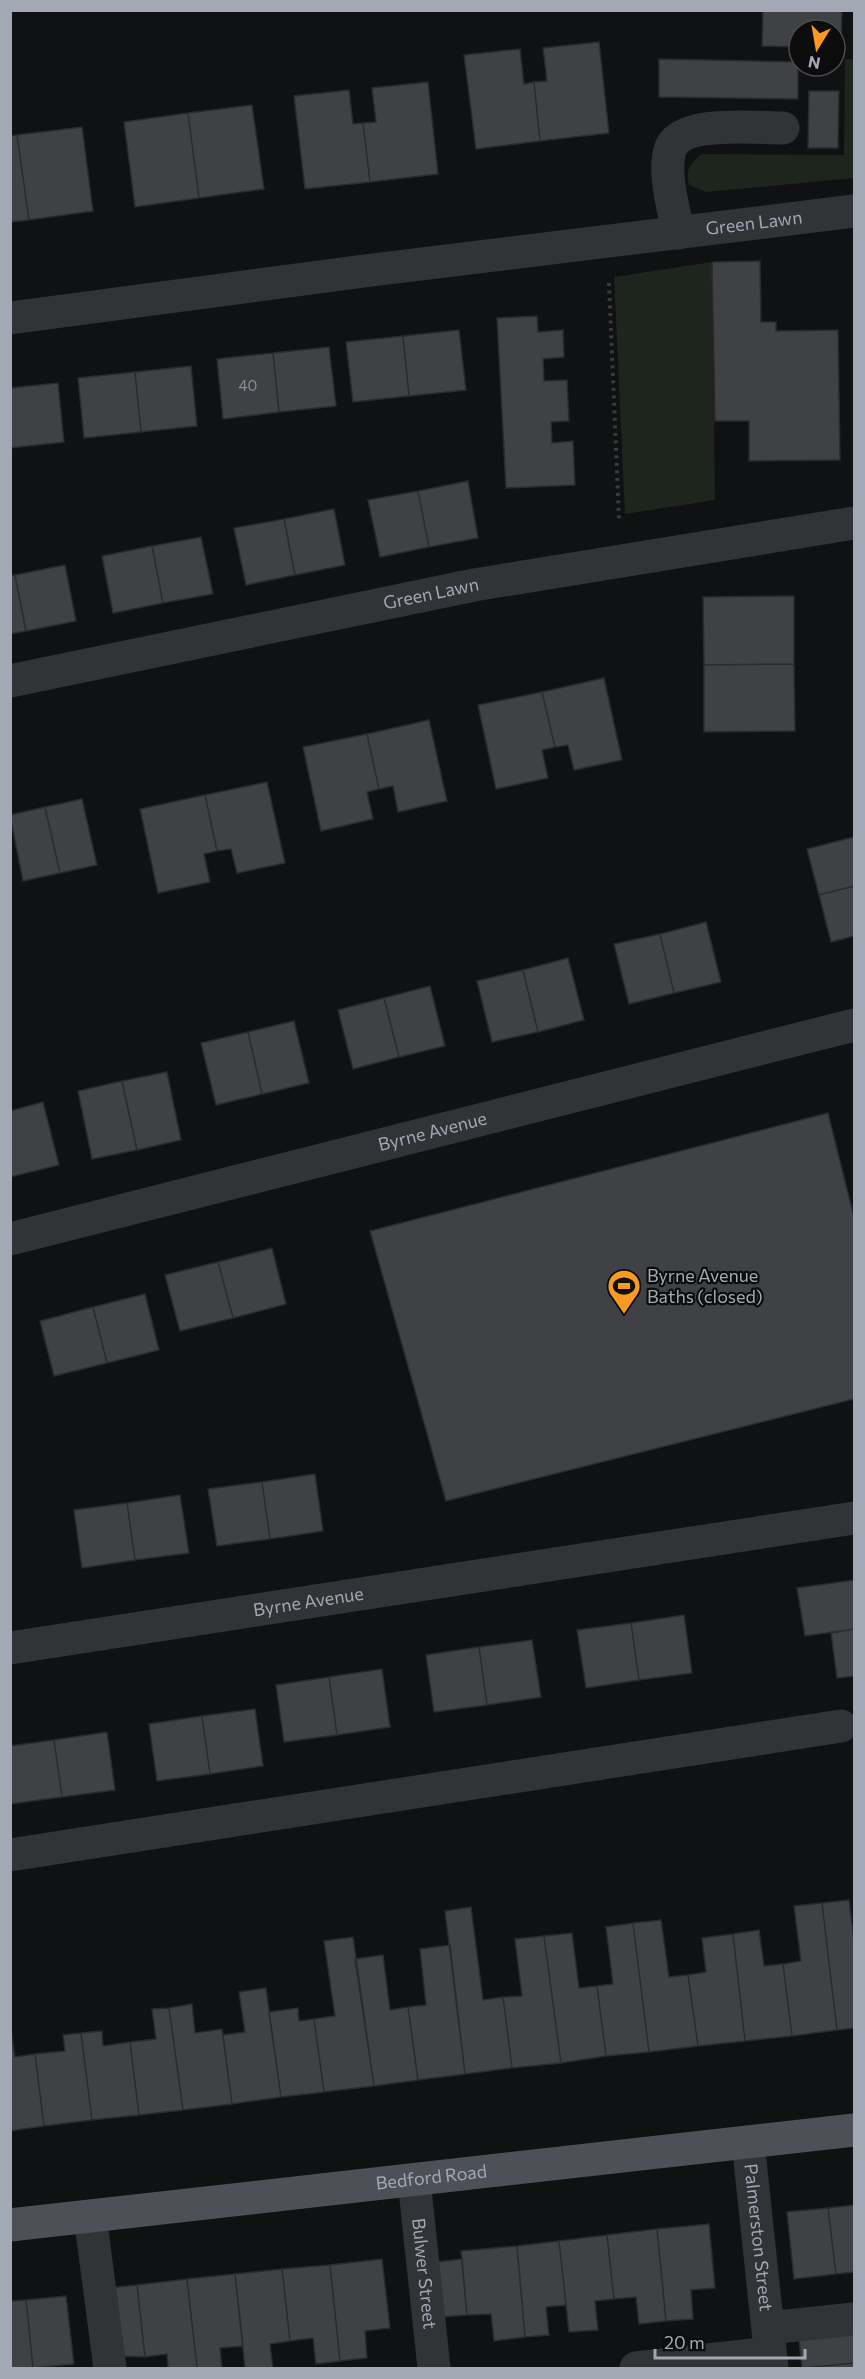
<svg xmlns="http://www.w3.org/2000/svg" width="865" height="2379" font-family="Commissioner,sans-serif">
<rect width="100%" height="100%" fill="#101112"/>
<path fill="#1d251d" d="M 845,59 L 854,59 L 854,178 L 706,192 L 689,185 C 685,170 690,164 701,154 L 844,155 Z
M 712,262 L 715,500 L 625,514 L 614,277 Z"/>
<path fill="#3f4145" stroke="#2a2b2e" stroke-width="1.5" d="M 763,10 L 842,10 L 841,48 L 835,47 L 835,30 L 799,30 L 799,47 L 762,46 Z
M 599,42 L 609,133 L 540,141 L 534,82 L 547,81 L 543,48 Z
M 520,49 L 524,84 L 534,82 L 540,141 L 476,149 L 464,55 Z
M 659,59 L 798,62 L 798,99 L 659,97 Z
M 428,82 L 438,174 L 370,182 L 363,123 L 376,122 L 372,88 Z
M 349,90 L 353,124 L 363,123 L 370,182 L 305,189 L 294,96 Z
M 809,91 L 839,91 L 838,148 L 808,148 Z
M 252,105 L 264,189 L 199,198 L 188,113 Z
M 188,113 L 199,198 L 135,207 L 124,122 Z
M 82,127 L 93,211 L 29,220 L 17,135 Z
M 17,135 L 29,220 L 10,222 L 10,136 Z
M 760,261 L 761,322 L 776,322 L 776,331 L 838,330 L 840,460 L 749,461 L 749,421 L 715,421 L 712,262 Z
M 537,316 L 538,332 L 563,330 L 564,357 L 543,359 L 544,381 L 567,380 L 569,421 L 551,422 L 552,443 L 573,441 L 575,485 L 506,488 L 497,318 Z
M 459,330 L 466,390 L 409,396 L 403,336 Z
M 403,336 L 409,396 L 353,402 L 346,342 Z
M 329,347 L 336,406 L 279,412 L 273,353 Z
M 273,353 L 279,412 L 223,419 L 217,359 Z
M 191,366 L 197,426 L 141,432 L 135,372 Z
M 135,372 L 141,432 L 84,438 L 78,378 Z
M 58,383 L 64,442 L 10,448 L 10,388 Z
M 468,481 L 478,538 L 429,547 L 418,491 Z
M 418,491 L 429,547 L 380,557 L 368,500 Z
M 334,509 L 345,565 L 295,575 L 284,519 Z
M 284,519 L 295,575 L 246,585 L 234,528 Z
M 201,537 L 213,594 L 163,603 L 152,546 Z
M 152,546 L 163,603 L 113,613 L 102,556 Z
M 65,565 L 76,621 L 26,631 L 15,575 Z
M 15,575 L 26,631 L 10,634 L 10,576 Z
M 794,596 L 794,664 L 704,665 L 703,597 Z
M 794,664 L 795,731 L 704,732 L 704,665 Z
M 604,678 L 622,760 L 574,770 L 568,745 L 555,747 L 542,692 Z
M 542,692 L 555,747 L 542,750 L 548,778 L 496,789 L 478,705 Z
M 429,720 L 447,801 L 398,812 L 393,786 L 379,789 L 367,734 Z
M 367,734 L 379,789 L 367,792 L 373,819 L 321,831 L 303,747 Z
M 267,782 L 285,863 L 237,873 L 231,849 L 217,851 L 205,795 Z
M 205,795 L 217,851 L 204,854 L 210,882 L 158,893 L 140,809 Z
M 82,799 L 97,865 L 60,873 L 45,807 Z
M 45,807 L 60,873 L 23,881 L 10,815 Z
M 854,837 L 854,886 L 819,895 L 807,849 Z
M 854,886 L 854,936 L 831,942 L 819,895 Z
M 706,922 L 721,982 L 674,993 L 660,934 Z
M 660,934 L 674,993 L 629,1004 L 614,944 Z
M 568,958 L 584,1020 L 538,1032 L 523,970 Z
M 523,970 L 538,1032 L 492,1042 L 477,981 Z
M 430,986 L 445,1046 L 399,1057 L 384,998 Z
M 384,998 L 399,1057 L 353,1069 L 338,1010 Z
M 294,1021 L 309,1083 L 262,1094 L 248,1032 Z
M 248,1032 L 262,1094 L 216,1105 L 201,1043 Z
M 167,1072 L 181,1140 L 137,1150 L 122,1081 Z
M 122,1081 L 137,1150 L 92,1159 L 78,1091 Z
M 43,1102 L 59,1165 L 10,1177 L 10,1111 Z
M 828,1113 L 854,1217 L 854,1399 L 446,1501 L 370,1231 Z
M 272,1248 L 286,1304 L 233,1318 L 218,1262 Z
M 218,1262 L 233,1318 L 180,1331 L 165,1275 Z
M 145,1294 L 159,1350 L 107,1363 L 93,1307 Z
M 93,1307 L 107,1363 L 54,1376 L 40,1321 Z
M 315,1474 L 323,1531 L 270,1539 L 262,1482 Z
M 262,1482 L 270,1539 L 217,1546 L 208,1489 Z
M 180,1495 L 189,1553 L 135,1560 L 127,1503 Z
M 127,1503 L 135,1560 L 82,1568 L 74,1510 Z
M 854,1580 L 854,1629 L 805,1636 L 797,1588 Z
M 684,1615 L 692,1673 L 639,1680 L 631,1623 Z
M 631,1623 L 639,1680 L 586,1688 L 577,1630 Z
M 854,1629 L 854,1676 L 837,1678 L 831,1633 Z
M 532,1640 L 541,1697 L 487,1705 L 479,1647 Z
M 479,1647 L 487,1705 L 434,1712 L 426,1655 Z
M 382,1669 L 390,1727 L 337,1735 L 329,1677 Z
M 329,1677 L 337,1735 L 284,1742 L 276,1685 Z
M 255,1709 L 263,1766 L 210,1774 L 202,1716 Z
M 202,1716 L 210,1774 L 157,1781 L 149,1724 Z
M 107,1732 L 115,1790 L 62,1797 L 54,1740 Z
M 54,1740 L 62,1797 L 10,1804 L 10,1746 Z
M 849,1900 L 854,1941 L 854,2028 L 837,2030 L 822,1903 Z
M 822,1903 L 837,2030 L 792,2036 L 783,1964 L 801,1961 L 794,1906 Z
M 471,1907 L 483,2000 L 503,1997 L 512,2068 L 465,2074 L 445,1911 Z
M 661,1920 L 669,1977 L 688,1975 L 698,2046 L 649,2052 L 633,1923 Z
M 633,1923 L 649,2052 L 606,2056 L 597,1986 L 613,1984 L 606,1927 Z
M 759,1930 L 764,1966 L 783,1964 L 792,2036 L 745,2041 L 733,1934 Z
M 572,1933 L 579,1988 L 597,1986 L 606,2056 L 561,2063 L 544,1936 Z
M 733,1934 L 745,2041 L 698,2046 L 688,1975 L 706,1972 L 702,1938 Z
M 544,1936 L 561,2063 L 512,2068 L 503,1997 L 522,1996 L 515,1939 Z
M 353,1937 L 374,2086 L 324,2092 L 314,2019 L 335,2016 L 324,1941 Z
M 450,1945 L 465,2074 L 418,2080 L 408,2007 L 426,2005 L 420,1949 Z
M 383,1955 L 390,2010 L 408,2007 L 418,2080 L 374,2086 L 355,1959 Z
M 266,1988 L 281,2097 L 232,2104 L 223,2035 L 245,2032 L 239,1992 Z
M 192,2004 L 195,2033 L 222,2029 L 232,2104 L 183,2110 L 169,2008 Z
M 169,2008 L 183,2110 L 139,2115 L 130,2042 L 156,2039 L 152,2009 Z
M 298,2008 L 299,2021 L 314,2019 L 324,2092 L 281,2097 L 269,2012 Z
M 10,2024 L 15,2057 L 35,2054 L 44,2126 L 10,2131 Z
M 102,2031 L 103,2046 L 130,2042 L 139,2115 L 92,2120 L 81,2033 Z
M 81,2033 L 92,2120 L 44,2126 L 35,2054 L 65,2051 L 63,2035 Z
M 854,2205 L 854,2272 L 836,2274 L 828,2208 Z
M 828,2208 L 836,2274 L 794,2279 L 787,2212 Z
M 709,2224 L 715,2288 L 691,2290 L 693,2319 L 666,2321 L 657,2229 Z
M 657,2229 L 666,2321 L 639,2324 L 636,2297 L 614,2299 L 607,2235 Z
M 607,2235 L 614,2299 L 595,2301 L 598,2330 L 569,2332 L 559,2241 Z
M 559,2241 L 566,2305 L 546,2307 L 549,2335 L 525,2337 L 517,2246 Z
M 517,2246 L 525,2337 L 494,2341 L 491,2314 L 467,2315 L 461,2251 Z
M 382,2259 L 390,2328 L 365,2331 L 367,2358 L 340,2361 L 330,2265 Z
M 462,2259 L 467,2315 L 442,2317 L 437,2262 Z
M 330,2265 L 340,2361 L 316,2364 L 313,2338 L 290,2341 L 282,2269 Z
M 282,2269 L 290,2341 L 270,2344 L 273,2368 L 245,2368 L 235,2274 Z
M 235,2274 L 243,2346 L 220,2348 L 222,2368 L 197,2368 L 187,2279 Z
M 187,2279 L 197,2368 L 168,2368 L 167,2354 L 145,2357 L 137,2285 Z
M 137,2285 L 145,2357 L 116,2356 L 108,2288 Z
M 66,2296 L 74,2364 L 33,2368 L 26,2300 Z
M 26,2300 L 33,2368 L 10,2368 L 10,2301 Z
M 854,2326 L 854,2363 L 802,2368 L 798,2331 Z
M 854,2363 L 854,2368 L 802,2368 Z"/>
<g fill="none" stroke-linecap="round" stroke-linejoin="round">
<path stroke="#373a3e" stroke-width="4" stroke-dasharray="3 4.5" stroke-linecap="butt" d="M 609,283 L 619,519"/>
<g stroke="#313337" stroke-width="33">
<path d="M 678,233 C 674,209 663,174 670,150 C 679,119 757,128 783,128"/>
<path id="s1" d="M 10,318 L 372,270 L 854,211"/>
<path id="s2" d="M 10,681 L 474,585 L 854,523"/>
<path id="s3" d="M 10,1239 L 854,1025"/>
<path id="s4" d="M 10,1648 L 854,1518"/>
<path d="M 10,1855 L 841,1726"/>
<path id="s5" d="M 748,2142 L 772,2368"/>
<path id="s6" d="M 414,2180 L 434,2368"/>
<path d="M 90,2216 L 110,2368"/>
<path d="M 768,2328 L 854,2319"/>
<path d="M 636,2368 L 770,2353"/>
</g>
<path stroke="#4d5056" stroke-width="33" id="s7" d="M 10,2225 L 854,2130"/>
</g>
<defs>
<g id="stadium-pin" transform="scale(1.725)"><path d="M0 17L-7.5 6A9.5 9.5 0 1 1 7.5 6Z" fill="#fb9a20" stroke="#0c0c0d"/><path d="M0-5a6.5 5 0 1 0 0 10a6.5 5 0 1 0 0-10ZM-3.5-1.8h7v3.6h-7Z" fill="#111"/></g>
</defs>
<g fill-rule="evenodd">
<use href="#stadium-pin" x="624" y="1286"/>
</g>
<g text-anchor="middle" stroke-width="4.5" stroke-linejoin="round" paint-order="stroke">
<g font-size="15" fill="#888f98">
<text x="248" y="391">40</text>
</g>
<g font-size="18" fill="#a1a9b4" stroke="#0c0c0d">
<text dy="6" stroke="none"><textPath href="#s1" startOffset="750">Green Lawn</textPath></text>
<text dy="6" stroke="none"><textPath href="#s2" startOffset="430">Green Lawn</textPath></text>
<text dy="6" stroke="none"><textPath href="#s3" startOffset="436">Byrne Avenue</textPath></text>
<text dy="6" stroke="none"><textPath href="#s4" startOffset="302">Byrne Avenue</textPath></text>
<text dy="6" stroke="none"><textPath href="#s7" startOffset="424">Bedford Road</textPath></text>
<text dy="6" stroke="none"><textPath href="#s5" startOffset="96">Palmerston Street</textPath></text>
<text dy="6" stroke="none"><textPath href="#s6" startOffset="94">Bulwer Street</textPath></text>
</g>
<g font-size="18" fill="#a1a9b4" stroke="#0c0c0d" text-anchor="start">
<text x="647" y="1282">Byrne Avenue<tspan x="647" dy="21">Baths (closed)</tspan></text>
</g>
</g>
<rect width="865" height="2379" fill="none" stroke="#a1a9b4" stroke-width="24"/>
<g transform="translate(817 48) rotate(191)"><circle r="28" fill="#0c0c0d" stroke="#484b50" stroke-width="1.5"/>
<path d="M0-4.5L10 22L0 15L-10 22Z" fill="#fb9a20"/>
<text y="-9" font-size="16" font-weight="bold" text-anchor="middle" fill="#a1a9b4">N</text>
</g>
<path d="M655 2349v9h150v-9" fill="none" stroke="#a1a9b4" stroke-width="3"/>
<text x="664" y="2349" font-size="18" fill="#a1a9b4" stroke="#0c0c0d" stroke-width="4.5" paint-order="stroke">20 m</text>
</svg>
